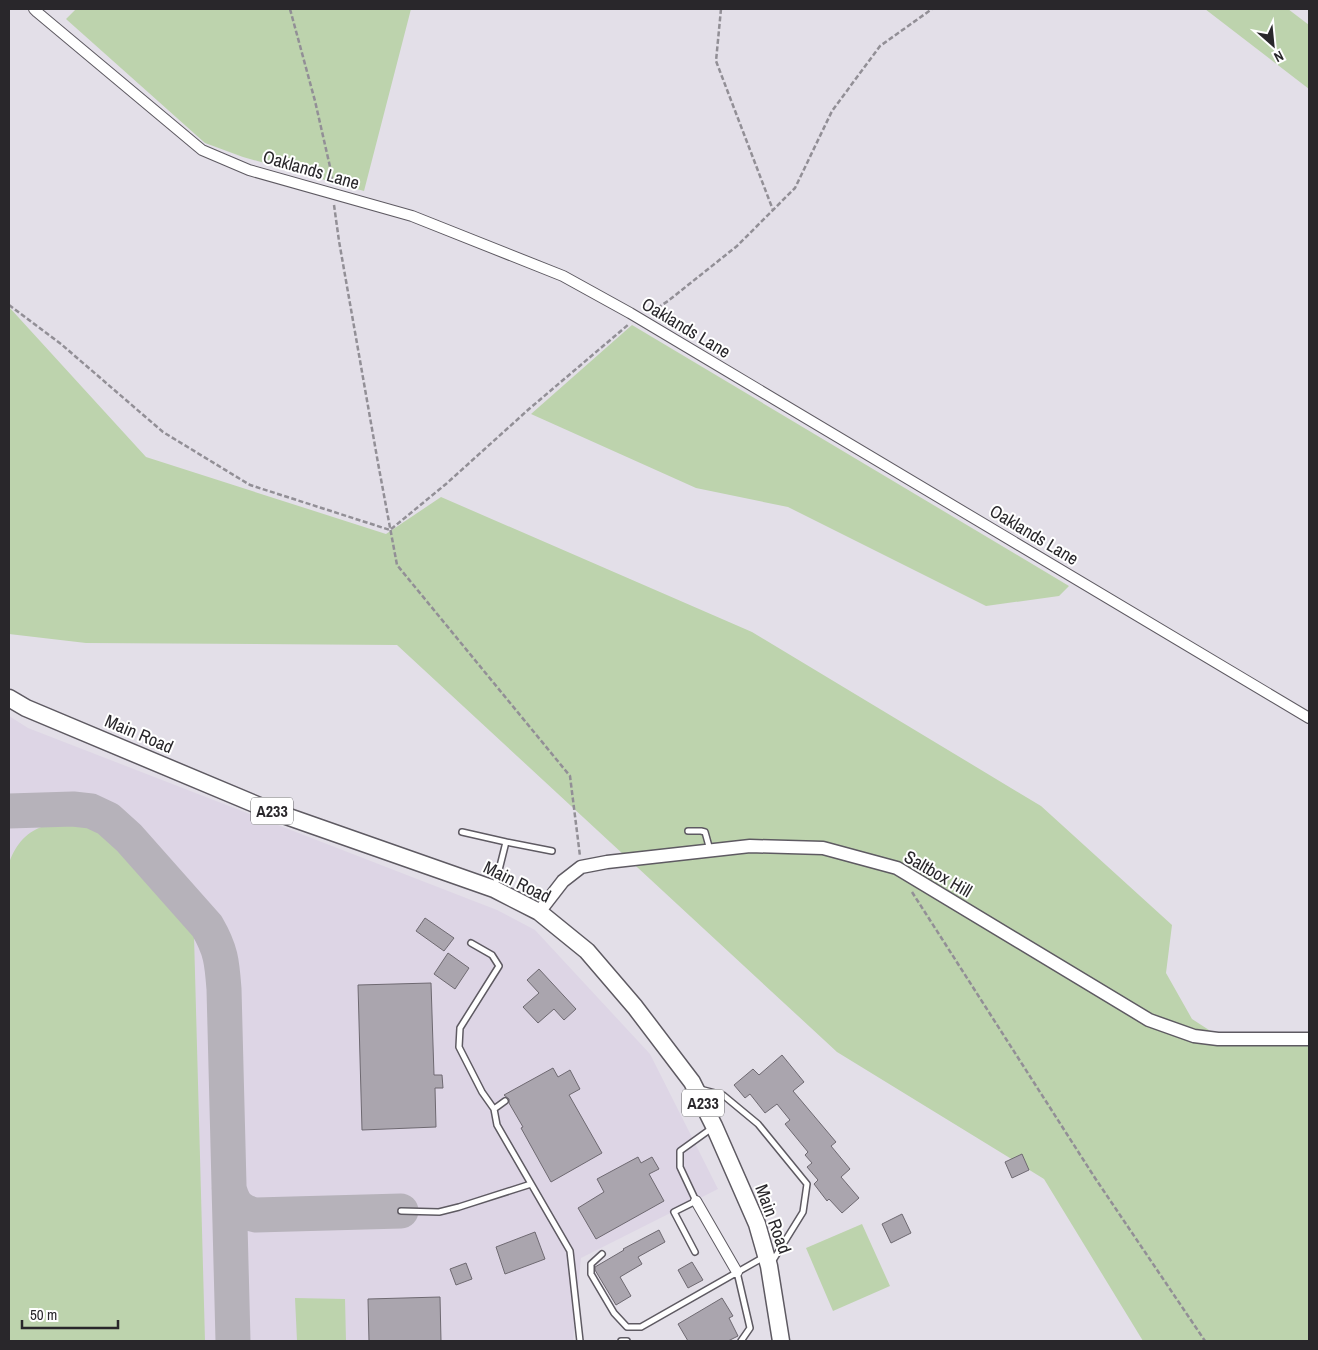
<svg xmlns="http://www.w3.org/2000/svg" width="1318" height="1350" font-family="'Archivo Narrow',sans-serif">
<rect width="100%" height="100%" fill="#e3dfe8"/>
<path fill="#ddd5e5" d="M 9,716 L 28,728 L 497,910 L 535,930 L 650,1054 L 718,1189 L 581,1258 L 573,1341 L 9,1341 Z"/>
<path fill="#bdd3ad" d="M 76,9 L 411,9 L 364,191 L 243,157 L 205,143 L 66,19 Z
M 1205,9 L 1288,9 L 1309,25 L 1309,89 Z
M 9,307 L 146,457 L 386,534 L 441,497 L 752,632 L 1041,806 L 1172,925 L 1166,973 L 1192,1019 L 1226,1041 L 1309,1040 L 1309,1341 L 1143,1341 L 1044,1179 L 837,1052 L 397,645 L 86,643 L 9,634 Z
M 632,325 L 1069,586 L 1059,596 L 986,606 L 788,507 L 696,488 L 531,414 Z
M 68,824 L 89,826 L 104,835 L 126,856 L 147,882 L 194,936 L 205,1341 L 9,1341 L 9,863 C 16,844 27,830 48,825 C 54,824 61,824 68,824 Z
M 862,1224 L 890,1286 L 833,1311 L 806,1248 Z
M 295,1298 L 345,1299 L 346,1341 L 297,1341 Z"/>
<g fill="none" stroke-linecap="round" stroke-linejoin="round">
<path stroke="#b6b2ba" stroke-width="35" d="M 9,811 L 73,809 L 91,811 L 108,819 L 129,838 L 207,926 C 221,950 222,962 224,989 L 233,1341
M 229,1188 C 233,1204 239,1212 256,1215 L 401,1211"/>
</g>
<path fill="#aaa5ae" stroke="#6e6971" d="M 425,918 L 454,938 L 444,951 L 416,931 Z
M 448,953 L 469,968 L 455,989 L 434,974 Z
M 539,969 L 576,1009 L 564,1020 L 554,1009 L 538,1023 L 523,1007 L 539,993 L 527,980 Z
M 431,983 L 434,1075 L 442,1075 L 443,1088 L 435,1088 L 436,1127 L 362,1130 L 358,985 Z
M 782,1055 L 804,1082 L 793,1091 L 836,1142 L 831,1146 L 850,1169 L 841,1177 L 859,1198 L 842,1213 L 829,1199 L 827,1201 L 814,1184 L 818,1180 L 807,1167 L 812,1163 L 805,1155 L 808,1152 L 785,1124 L 790,1120 L 777,1104 L 765,1113 L 750,1094 L 745,1098 L 734,1085 L 753,1069 L 759,1075 Z
M 553,1068 L 558,1077 L 570,1070 L 580,1089 L 569,1095 L 602,1153 L 551,1182 L 521,1128 L 523,1127 L 509,1103 L 509,1099 L 504,1095 Z
M 1022,1154 L 1029,1170 L 1012,1178 L 1005,1162 Z
M 638,1157 L 641,1163 L 652,1157 L 659,1169 L 649,1174 L 664,1201 L 596,1239 L 578,1208 L 604,1192 L 597,1179 Z
M 902,1214 L 911,1233 L 891,1243 L 882,1224 Z
M 659,1230 L 665,1242 L 638,1257 L 642,1264 L 620,1277 L 631,1296 L 616,1305 L 595,1270 L 595,1267 L 624,1250 L 623,1249 Z
M 535,1232 L 545,1259 L 505,1274 L 496,1247 Z
M 692,1262 L 703,1280 L 688,1288 L 678,1270 Z
M 466,1263 L 472,1279 L 456,1285 L 450,1269 Z
M 440,1297 L 441,1341 L 369,1341 L 368,1299 Z
M 722,1298 L 733,1316 L 729,1318 L 738,1336 L 728,1341 L 688,1341 L 678,1324 Z"/>
<g fill="none" stroke-linecap="round" stroke-linejoin="round">
<g stroke="#5e5a62" stroke-width="8">
<path id="service" d="M 688,831 L 701,831 L 705,832 L 710,850
M 462,832 L 506,842 L 495,886
M 506,842 L 552,851
M 471,943 L 492,955 L 499,966 L 460,1028 L 459,1047 L 482,1092 L 494,1109
M 700,1089 L 723,1095 L 758,1124 L 807,1184 L 803,1212 L 772,1262
M 505,1101 L 494,1109 L 497,1125 L 570,1251 L 580,1341
M 401,1211 L 439,1212 L 459,1207 L 531,1184
M 695,1252 L 674,1212 L 696,1201 L 680,1167 L 680,1151 L 712,1128
M 602,1254 L 591,1264 L 591,1274 L 614,1313 L 627,1327 L 641,1327 L 764,1257
M 737,1272 L 750,1328 L 741,1341
M 621,1341 L 627,1341"/>
</g>
<g stroke="#5e5a62" stroke-width="12">
<path id="minor" d="M 34,9 L 37,12 L 202,150 L 249,170 L 412,216 L 563,276 L 630,313 L 1309,718
M 696,1201 L 737,1272"/>
</g>
<g stroke="#5e5a62" stroke-width="15">
<path id="tertiary" d="M 539,912 L 563,881 L 581,867 L 607,862 L 750,846 L 823,848 L 897,868 L 1149,1020 L 1194,1036 L 1218,1039 L 1309,1039"/>
</g>
<g stroke="#5e5a62" stroke-width="19">
<path id="primary" d="M 9,698 L 26,708 L 269,810 L 494,889 L 539,912 L 587,951 L 635,1007 L 692,1082 L 714,1126 L 757,1224 L 769,1266 L 781,1341"/>
</g>
<path stroke="#928f96" stroke-width="2.5" stroke-dasharray="5 2.5" stroke-linecap="butt" d="M 290,9 L 315,101 L 331,171 L 332,182
M 721,9 L 716,61 L 773,210
M 334,205 L 339,241 L 378,463 L 397,565 L 570,776 L 580,856
M 9,305 L 61,344 L 163,432 L 250,485 L 390,530 L 446,484 L 529,409 L 629,324
M 651,312 L 668,301 L 737,246 L 795,188 L 832,111 L 880,46 L 932,9
M 912,892 L 1095,1178 L 1205,1341"/>
<use href="#service" stroke="#fff" stroke-width="5"/>
<use href="#minor" stroke="#fff" stroke-width="10"/>
<use href="#tertiary" stroke="#fff" stroke-width="12"/>
<use href="#primary" stroke="#fff" stroke-width="16"/>
</g>
<g text-anchor="middle" stroke-width="4" stroke-linejoin="round" paint-order="stroke">
<g fill="#fff" stroke="#69686b" stroke-width="1">
<rect x="251" y="797.5" width="42" height="27" rx="4"/>
<rect x="682" y="1089.5" width="42" height="27" rx="4"/>
</g>
<g font-size="16" font-weight="bold" fill="#29272b">
<text x="272" y="817">A233</text>
<text x="703" y="1109">A233</text>
</g>
<g font-size="18" fill="#29272b" stroke="#fff">
<text transform="translate(311 170) rotate(16)" y="6">Oaklands Lane</text>
<text transform="translate(686 328) rotate(31)" y="6">Oaklands Lane</text>
<text transform="translate(1034 535) rotate(31)" y="6">Oaklands Lane</text>
<text transform="translate(139 734) rotate(23)" y="6">Main Road</text>
<text transform="translate(938 874) rotate(30)" y="6">Saltbox Hill</text>
<text transform="translate(517 882) rotate(26)" y="6">Main Road</text>
<text transform="translate(773 1219) rotate(70)" y="6">Main Road</text>
</g>
</g>
<rect width="1318" height="1350" fill="none" stroke="#29272b" stroke-width="20"/>
<g transform="translate(1273 45) rotate(153)" stroke="#ffffff" stroke-width="4" paint-order="stroke">
<path d="M0-4L9 19L0 12L-9 19Z" fill="#29272b"/>
<text y="-8" font-size="14" font-weight="bold" text-anchor="middle" fill="#29272b">N</text>
</g>
<path d="M22 1320v8h96v-8" fill="none" stroke="#29272b" stroke-width="2.5"/>
<text x="30" y="1320" font-size="15" fill="#29272b" stroke="#ffffff" stroke-width="4" paint-order="stroke">50 m</text>
</svg>
